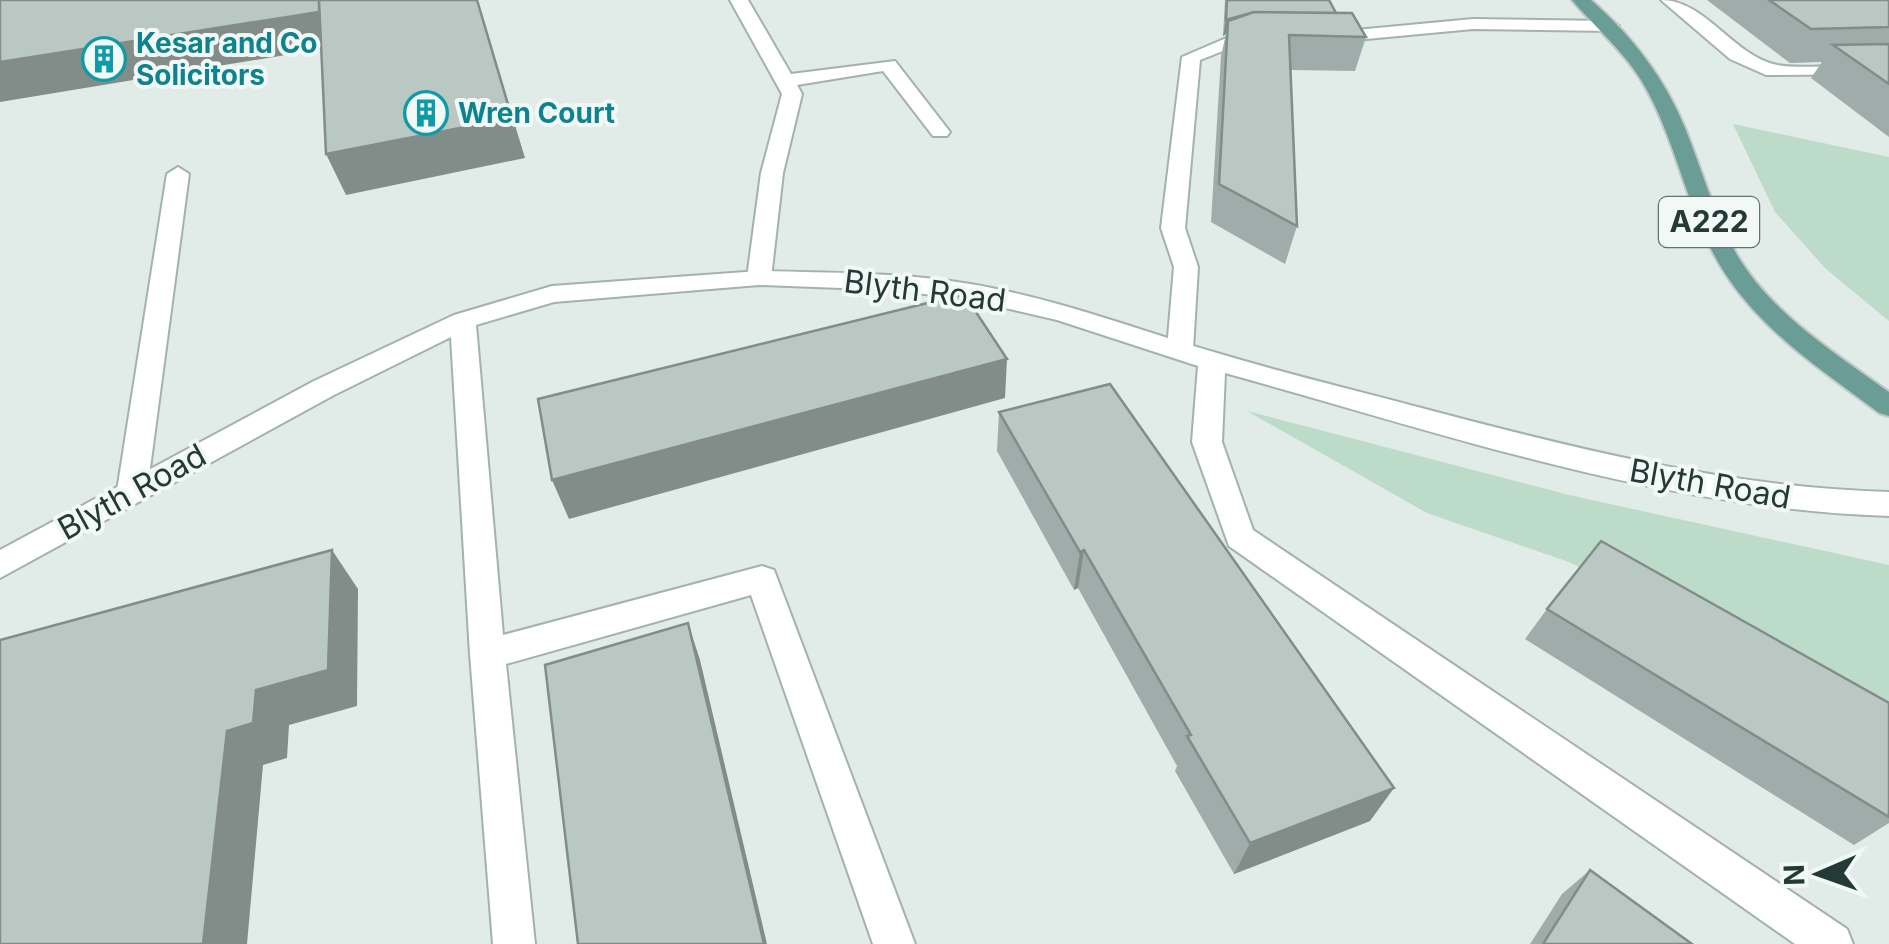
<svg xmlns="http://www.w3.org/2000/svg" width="1889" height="944" font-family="Inter,sans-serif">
<rect width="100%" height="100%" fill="#e1ebe8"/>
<path fill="#bcdbc8" d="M 1733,124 L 1889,157 L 1889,321 L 1826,269 L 1775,212 Z
M 1247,411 L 1569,495 L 1889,565 L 1889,709 L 1795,671 L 1569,562 L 1427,513 Z"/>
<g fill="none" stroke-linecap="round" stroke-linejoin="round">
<g stroke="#a4b2af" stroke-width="4">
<path id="lane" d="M 730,0 L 748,0 L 791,74 L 895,61 L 950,132 L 947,136 L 933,136 L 883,71 L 797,85 L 802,94 L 783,173 L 771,278 L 759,285 L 747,278 L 761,173 L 782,94 Z
M 1661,0 C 1704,0 1731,52 1773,64 C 1797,71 1861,63 1889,62 L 1889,74 L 1766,75 L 1730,59 Z
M 1473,19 L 1610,21 L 1619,26 L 1610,31 L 1473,29 L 1324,43 L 1315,38 L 1324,33 Z
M 1263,32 L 1272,37 L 1269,41 L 1246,42 L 1200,60 L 1185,228 L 1198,267 L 1193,349 L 1189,355 L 1171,355 L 1167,349 L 1174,267 L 1161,228 L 1182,57 L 1238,33 Z
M 178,167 L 189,174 L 147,491 L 143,499 L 132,502 L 121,499 L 117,491 L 167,174 Z"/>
</g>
<g stroke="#a4b2af" stroke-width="4">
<path id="street" d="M 759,271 C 830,273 900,272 970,284 C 1055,298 1135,329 1217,353 C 1287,374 1359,391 1429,410 C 1580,450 1732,488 1889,492 L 1889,516 C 1662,509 1442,433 1225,373 L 1222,442 L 1253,530 L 1847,929 L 1853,944 L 1795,944 L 1229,546 L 1192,442 L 1198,366 L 1057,320 L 971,300 L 893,290 L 759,285 L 554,302 L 476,325 L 503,635 L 762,566 L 774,570 L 915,944 L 873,944 L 751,595 L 506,664 L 535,944 L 493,944 L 470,654 L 451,337 L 334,395 L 0,578 L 0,550 L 314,381 L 454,315 L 552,286 Z"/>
</g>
<g stroke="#c1c8c7" stroke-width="4">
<path id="primary" d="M 1572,0 L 1591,0 C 1632,36 1664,77 1685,128 C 1702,170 1714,215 1737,255 C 1772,314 1835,353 1889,392 L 1889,416 L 1879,413 C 1827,374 1769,336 1731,282 C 1690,225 1681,155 1649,94 C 1630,56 1599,32 1572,0 Z"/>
</g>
<use href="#lane" fill="#fff" fill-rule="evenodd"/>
<use href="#street" fill="#fff" fill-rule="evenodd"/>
<use href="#primary" fill="#699d96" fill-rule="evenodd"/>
</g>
<path fill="#a0aca9" d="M 1225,0 L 1329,0 L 1336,12 L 1366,37 L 1355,71 L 1291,70 L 1297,226 L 1285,264 L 1211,222 L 1221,56 L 1226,34 L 1223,36 Z
M 1707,0 L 1889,0 L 1889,137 L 1811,78 L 1822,62 L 1790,63 Z
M 999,412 L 1370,821 L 1234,874 L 1175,771 L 1177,766 L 1078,588 L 1074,590 L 997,451 Z
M 1547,609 L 1889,703 L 1889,823 L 1854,845 L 1525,639 Z
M 1590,870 L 1692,944 L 1530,944 L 1562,894 Z"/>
<path fill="#828c89" d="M 477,0 L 525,158 L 346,195 L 326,154 Z
M 319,12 L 334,47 L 0,102 L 0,62 Z
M 1247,13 L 1244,28 L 1228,21 L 1226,34 L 1223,36 L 1226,20 Z
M 1007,359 L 1005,398 L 569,519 L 552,480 Z
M 332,550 L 358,589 L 357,706 L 289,725 L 287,758 L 263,765 L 247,944 L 203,944 L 227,731 L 256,690 Z
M 1084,550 L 1078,588 L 1074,590 L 1080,552 Z
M 688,623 L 700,660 L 767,944 L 764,944 Z
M 1394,788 L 1370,821 L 1234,874 L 1250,843 Z"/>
<path fill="#bac8c4" stroke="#828c89" stroke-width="2.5" d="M 0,0 L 319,0 L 319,12 L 0,62 Z
M 319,0 L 477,0 L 512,118 L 326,154 Z
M 1227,0 L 1329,0 L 1336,13 L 1254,12 L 1226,20 Z
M 1769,0 L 1889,0 L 1889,27 L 1811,29 Z
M 1254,12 L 1352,13 L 1366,37 L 1289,35 L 1297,226 L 1219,184 L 1228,21 Z
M 1889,44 L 1889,84 L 1833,45 Z
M 964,294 L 1007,359 L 552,480 L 538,399 Z
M 1110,384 L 1394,788 L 1250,843 L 1187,736 L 1191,735 L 1084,550 L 1080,552 L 999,412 Z
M 1601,541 L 1889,703 L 1889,817 L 1547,609 Z
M 332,550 L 328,670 L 256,690 L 253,723 L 227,731 L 203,944 L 0,944 L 0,640 Z
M 688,623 L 764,944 L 578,944 L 545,665 Z
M 1590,870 L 1692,944 L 1543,944 Z"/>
<defs>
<g id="building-ring" transform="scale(2.25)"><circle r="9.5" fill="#f2f8f5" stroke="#0f9aa8" stroke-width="1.5"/><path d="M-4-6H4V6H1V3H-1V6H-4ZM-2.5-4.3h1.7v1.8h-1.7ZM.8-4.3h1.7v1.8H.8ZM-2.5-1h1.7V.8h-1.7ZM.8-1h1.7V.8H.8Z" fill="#0f9aa8"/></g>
</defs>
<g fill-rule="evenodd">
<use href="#building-ring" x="104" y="59"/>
<use href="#building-ring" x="426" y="113"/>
</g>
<g text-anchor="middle" stroke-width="8" stroke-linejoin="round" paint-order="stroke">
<g font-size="28" font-weight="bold" fill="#0d838f" stroke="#f2f8f5" text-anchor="start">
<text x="136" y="53">Kesar and Co<tspan x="136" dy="32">Solicitors</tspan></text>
<text x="458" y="123">Wren Court</text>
</g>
<rect fill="#f2f8f5" stroke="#617370" stroke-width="2.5" x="1659" y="197" width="100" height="50" rx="8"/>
<g font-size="30" font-weight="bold" fill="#233a37">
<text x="1709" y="232">A222</text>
</g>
<g font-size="32" fill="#233a37" stroke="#f2f8f5">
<text transform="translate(925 291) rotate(7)" y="11">Blyth Road</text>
<text transform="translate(1710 484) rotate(10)" y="11">Blyth Road</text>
<text transform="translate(132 492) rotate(-29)" y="11">Blyth Road</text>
</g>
</g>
<g transform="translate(1819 874) rotate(268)" stroke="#f2f8f5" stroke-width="8" paint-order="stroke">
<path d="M0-8L18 38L0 25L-18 38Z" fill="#233a37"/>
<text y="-15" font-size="28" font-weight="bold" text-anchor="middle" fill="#233a37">N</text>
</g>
</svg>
